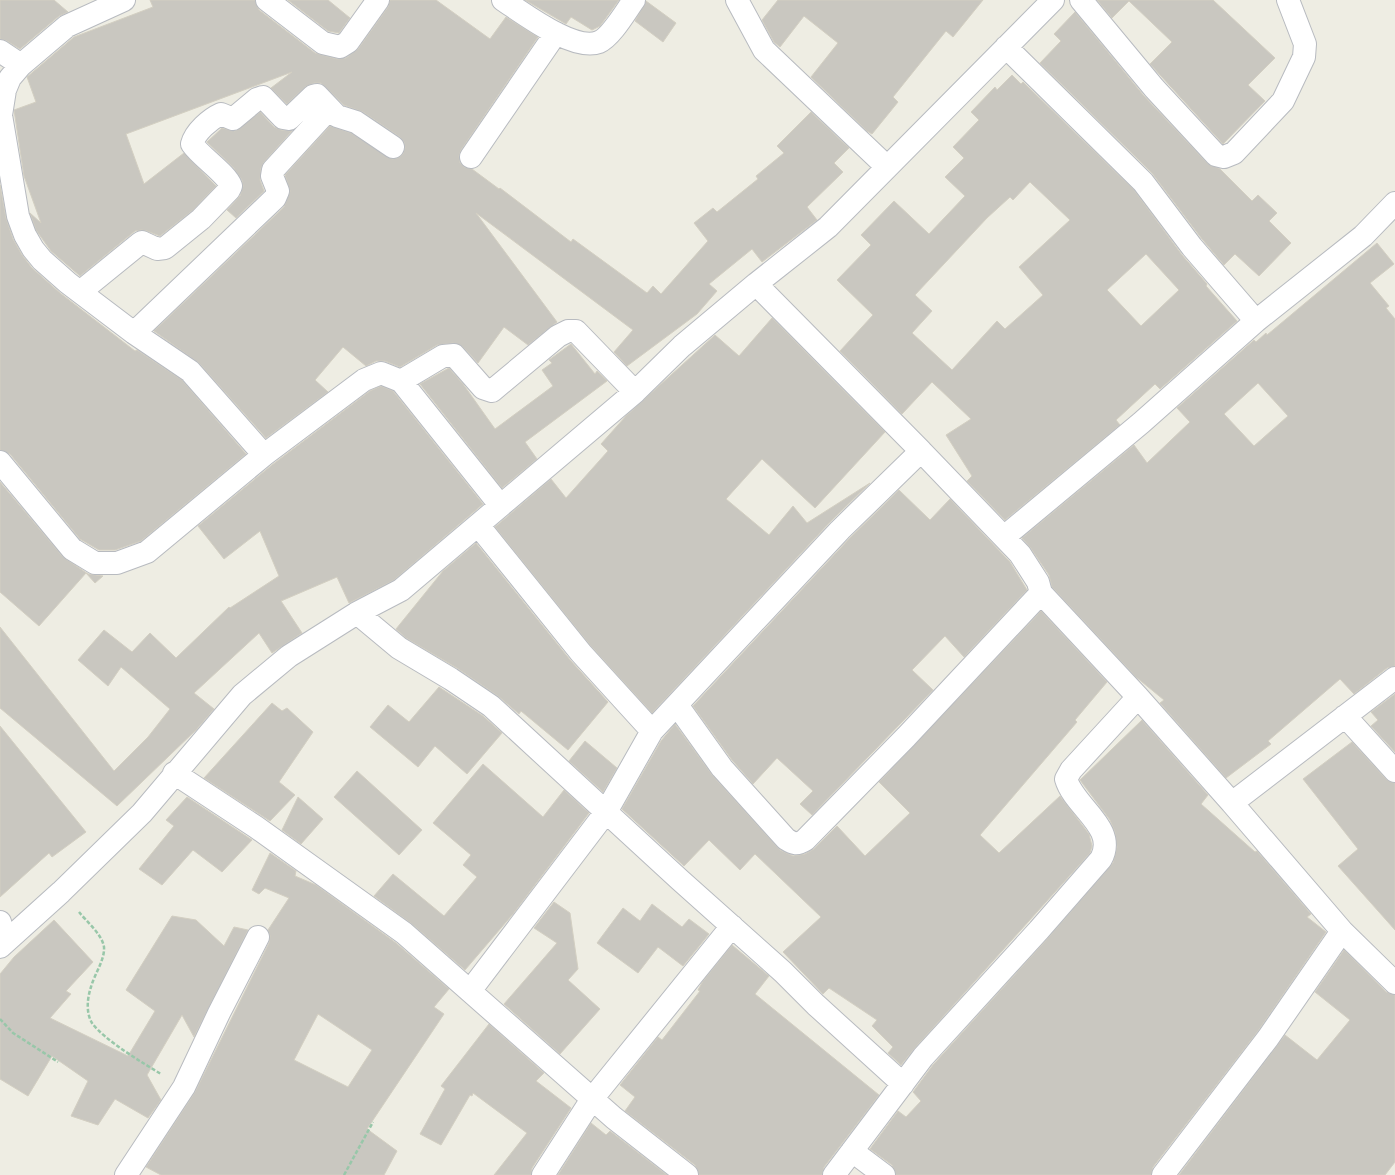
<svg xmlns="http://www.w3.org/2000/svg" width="1395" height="1175" font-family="'Noto Sans',sans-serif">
<rect width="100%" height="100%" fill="#eeede3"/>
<path fill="#c9c7c0" stroke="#d3cfc2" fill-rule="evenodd" d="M 0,0 L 54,0 L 68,12 L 59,16 L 20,49 L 7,41 L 0,39 Z
M 150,0 L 255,0 L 259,10 L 315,53 L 337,59 L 346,58 L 358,49 L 388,7 L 390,0 L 436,0 L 490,39 L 506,17 L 538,37 L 461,150 L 459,156 L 460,163 L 464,167 L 472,169 L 499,189 L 500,188 L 571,242 L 573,239 L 647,293 L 653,286 L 661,294 L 708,241 L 694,223 L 713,208 L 717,212 L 758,179 L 756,176 L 784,153 L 777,146 L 811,112 L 849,148 L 834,163 L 843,172 L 807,207 L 817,220 L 762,262 L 752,249 L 709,284 L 717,291 L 697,314 L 627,366 L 614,352 L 633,330 L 476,213 L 557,322 L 528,345 L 504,327 L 478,363 L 463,347 L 453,343 L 437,345 L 400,367 L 385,361 L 376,361 L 366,366 L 343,347 L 315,380 L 328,392 L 266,438 L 199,363 L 154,331 L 284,207 L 290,191 L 285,175 L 330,126 L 351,133 L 392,159 L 398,158 L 403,154 L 405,148 L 404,142 L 400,137 L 363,112 L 344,105 L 321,83 L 314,83 L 305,87 L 287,104 L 271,88 L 292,72 L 126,134 L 144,184 L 184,153 L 216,186 L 193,210 L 160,236 L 147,231 L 141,230 L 135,231 L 80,276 L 51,251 L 36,230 L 30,213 L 41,223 L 24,176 L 14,110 L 36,102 L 27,77 L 74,37 L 153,7 Z
M 288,0 L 328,0 L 350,18 L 339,33 L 328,31 Z
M 525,0 L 619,0 L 600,26 L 592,30 L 571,17 L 566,24 Z
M 778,0 L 983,0 L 953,37 L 946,31 L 893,97 L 898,102 L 872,134 L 867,131 L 811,77 L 838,43 L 804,16 L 780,47 L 774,42 L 762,20 Z
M 1097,0 L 1213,0 L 1275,58 L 1248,85 L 1265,101 L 1223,144 L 1150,64 L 1172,42 L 1129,1 L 1112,18 Z
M 646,1 L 676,23 L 663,42 L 635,21 Z
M 1075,12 L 1144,96 L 1207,163 L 1220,169 L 1252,201 L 1258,195 L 1277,213 L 1269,221 L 1291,243 L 1259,276 L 1235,254 L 1224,265 L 1202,239 L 1152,173 L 1040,63 L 1061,41 L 1054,34 Z
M 1012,75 L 1021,84 L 1023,82 L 1134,190 L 1182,255 L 1207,284 L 1206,286 L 1237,321 L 1160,389 L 1155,384 L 1116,420 L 1120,425 L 1005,520 L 967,481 L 972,476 L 946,435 L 971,419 L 932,382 L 902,414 L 840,351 L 873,315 L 837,280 L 871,245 L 861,235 L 894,201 L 929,234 L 965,196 L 945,177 L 964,158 L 953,147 L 979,120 L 971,112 L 995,87 L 997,90 ZM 1030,182 L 1070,220 L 1019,267 L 1043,295 L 1005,329 L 997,321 L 952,370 L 912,333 L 932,311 L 915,295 L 987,218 L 1010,197 L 1013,200 ZM 1146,254 L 1179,290 L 1141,326 L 1107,290 Z
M 260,112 L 274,127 L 281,130 L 292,131 L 264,162 L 261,168 L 260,180 L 264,191 L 236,218 L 227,210 L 240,196 L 243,186 L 242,180 L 233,167 L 207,142 L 222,128 L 235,131 Z
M 0,185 L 6,218 L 13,239 L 22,255 L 32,268 L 60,293 L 135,351 L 137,350 L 182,380 L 246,454 L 141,541 L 115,550 L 99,550 L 80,539 L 10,454 L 0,450 Z
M 1377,243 L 1394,264 L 1370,283 L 1389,306 L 1386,308 L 1395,319 L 1395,666 L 1387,668 L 1354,694 L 1340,679 L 1268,741 L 1271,744 L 1226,778 L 1160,703 L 1164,700 L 1136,677 L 1052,587 L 1049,575 L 1030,547 L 1022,538 L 1134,445 L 1147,463 L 1190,422 L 1177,408 L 1254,340 L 1256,342 L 1266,333 L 1267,335 ZM 1258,383 L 1288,416 L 1254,446 L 1224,414 Z
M 772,318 L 885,432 L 815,508 L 762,459 L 726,499 L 769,535 L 793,506 L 807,523 L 870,483 L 831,521 L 652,713 L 590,645 L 495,527 L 551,479 L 566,498 L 608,451 L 601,444 L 626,416 L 715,335 L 739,356 Z
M 571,344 L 595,374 L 597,371 L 607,381 L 525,442 L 537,459 L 502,488 L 420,384 L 449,368 L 463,384 L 495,429 L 553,386 L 542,370 L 552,363 L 549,360 Z
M 381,386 L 393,391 L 483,504 L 394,580 L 349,603 L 337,577 L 281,601 L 302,633 L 272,653 L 259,633 L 194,693 L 214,709 L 196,730 L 117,806 L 0,708 L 0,627 L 114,771 L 148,737 L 170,709 L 121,667 L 108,686 L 78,660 L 104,630 L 132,652 L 150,633 L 176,658 L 229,607 L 230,608 L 279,576 L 260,531 L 224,559 L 198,526 L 272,465 L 370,391 Z
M 0,482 L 63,557 L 88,574 L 103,576 L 95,583 L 86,573 L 39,626 L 0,592 Z
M 899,490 L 930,520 L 950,499 L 1010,562 L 1027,590 L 964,657 L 945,636 L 912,670 L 933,690 L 812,815 L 800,804 L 813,791 L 777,758 L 753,784 L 732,760 L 693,706 L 849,539 Z
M 476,543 L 571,661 L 608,702 L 568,750 L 521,711 L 519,714 L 498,696 L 457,668 L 406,638 L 396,629 L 443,571 Z
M 1041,611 L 1107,682 L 1075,720 L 1077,722 L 980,835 L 999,853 L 1060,796 L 1089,834 L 1092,846 L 1090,853 L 914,1049 L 901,1065 L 888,1053 L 893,1047 L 872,1026 L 877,1020 L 829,988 L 823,994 L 783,952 L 821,917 L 755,854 L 740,870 L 709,840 L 684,866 L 622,809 L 661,741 L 675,724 L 713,776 L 780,850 L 793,856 L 805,854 L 814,849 L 837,826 L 865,856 L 910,813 L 879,782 Z
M 439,687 L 483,716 L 502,733 L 467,774 L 435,746 L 418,767 L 370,727 L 388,705 L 409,722 Z
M 1395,694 L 1395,752 L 1371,726 L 1378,720 L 1371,712 Z
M 272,703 L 282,711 L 287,708 L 313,732 L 279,782 L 295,795 L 270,821 L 204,778 Z
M 1142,720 L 1208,795 L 1201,804 L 1255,852 L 1257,851 L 1311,914 L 1307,917 L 1326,932 L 1258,1031 L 1153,1167 L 1151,1175 L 896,1175 L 892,1165 L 870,1149 L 898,1111 L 906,1117 L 921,1101 L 913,1092 L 933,1065 L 1048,938 L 1113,863 L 1117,847 L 1115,832 L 1110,820 L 1080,780 Z
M 0,726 L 86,832 L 52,857 L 49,853 L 0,897 Z
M 585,741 L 617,768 L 603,792 L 569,761 Z
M 1352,742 L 1386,779 L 1395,783 L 1395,930 L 1338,866 L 1358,849 L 1303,779 Z
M 483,764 L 543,817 L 564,790 L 589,813 L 513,914 L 465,970 L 412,924 L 374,896 L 393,874 L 444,916 L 477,877 L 463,865 L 471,855 L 433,823 Z
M 357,771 L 422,830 L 399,855 L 334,797 Z
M 187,797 L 252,840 L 222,872 L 193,850 L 162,885 L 139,869 L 174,826 L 166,820 Z
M 298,797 L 323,819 L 301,844 L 282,830 Z
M 270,853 L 296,871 L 295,876 L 316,885 L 396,943 L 449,989 L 434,1007 L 444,1014 L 367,1129 L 397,1151 L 384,1175 L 161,1175 L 146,1167 L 195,1092 L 269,943 L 270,936 L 268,930 L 289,898 L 265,888 L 259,894 L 252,890 ZM 318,1014 L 372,1050 L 348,1087 L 294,1060 Z
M 554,902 L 570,913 L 578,969 L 568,980 L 600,1009 L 560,1054 L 504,1004 L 557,943 L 534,928 Z
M 652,904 L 682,927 L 689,919 L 709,934 L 683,966 L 658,947 L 638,973 L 597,943 L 623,908 L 640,921 Z
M 172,916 L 196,920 L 224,946 L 234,927 L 248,930 L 194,1037 L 182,1015 L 147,1075 L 161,1100 L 148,1118 L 115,1099 L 98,1125 L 71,1116 L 88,1081 L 52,1056 L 28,1096 L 0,1079 L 0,974 L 14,957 L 54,920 L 93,962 L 66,991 L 71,994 L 50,1018 L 128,1056 L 155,1011 L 126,990 Z
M 732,945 L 769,976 L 755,994 L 879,1095 L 824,1167 L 822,1175 L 699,1175 L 695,1165 L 625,1111 L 635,1097 L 620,1085 L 658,1037 L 662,1040 L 700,991 L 698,990 L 703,981 Z
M 1344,950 L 1386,992 L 1395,995 L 1395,1162 L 1385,1175 L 1179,1175 L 1285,1035 L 1317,1060 L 1350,1020 L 1315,992 Z
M 489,1024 L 544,1073 L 536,1081 L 571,1108 L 532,1168 L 531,1175 L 494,1175 L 527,1133 L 473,1093 L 472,1096 L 470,1095 L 441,1145 L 420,1134 L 445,1089 L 441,1086 Z
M 591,1123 L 606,1135 L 610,1131 L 667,1175 L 558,1175 Z"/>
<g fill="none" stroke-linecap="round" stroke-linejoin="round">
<g stroke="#b8bbc0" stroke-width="24">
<path id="street" d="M 124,0 L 67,26 L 21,65 L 10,78 L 5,90 L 1,115 L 18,216 L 25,235 L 33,249 L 42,260 L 68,283 L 134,333 L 190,371 L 264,455 L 364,380 L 381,373 L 401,381 L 500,505
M 267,0 L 323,43 L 340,47 L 348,42 L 378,0
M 503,0 C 523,13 574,52 599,42 C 611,37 626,11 634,0
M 737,0 L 764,50 L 887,167
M 1081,0 L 1154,88 L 1216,155 L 1224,157 L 1234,153 L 1283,101 L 1304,57 L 1305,44 L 1288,0
M 1006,47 L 1143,182 L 1192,247 L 1256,321
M 0,51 L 21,65
M 471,157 L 556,33
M 756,284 L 921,451
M 80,292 L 139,244 L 142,242 L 157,249 L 165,248 L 201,219 L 229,190 L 231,186 C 227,174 201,157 192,144 C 195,132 210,119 221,114 L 233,119 L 257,99 L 263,97 L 283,118 L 289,119 L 313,96 L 317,95 L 337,116 L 356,122 L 393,147
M 134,333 L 275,198 L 278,191 L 272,176 L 273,170 L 329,109
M 401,381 L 443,356 L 454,355 L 483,388 L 492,391 L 558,336 L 568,331 L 576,331 L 635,392
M 0,462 L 72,549 L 95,563 L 117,563 L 147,552 L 264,455
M 478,525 L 581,653 L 652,731 L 840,530 L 921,451 L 1020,554 L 1038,582 L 1041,593 L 1138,697
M 1004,537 L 1141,423 L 1256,321 L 1363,236 L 1395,203
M 357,613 L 399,648 L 451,679 L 491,706 L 680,880 L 783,972 L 816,1005 L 903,1084
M 1395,678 L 1232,803 L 1342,931 L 1395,983
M 677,705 L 722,768 L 786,839 C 794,844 797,845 805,840 L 906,737 L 1041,593
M 1345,716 L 1395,771
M 174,773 L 256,827 L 404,933 L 614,1118 L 687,1175
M 0,922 L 6,941
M 0,947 L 61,892 L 142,813 L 242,695 L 289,656 L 357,613 L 401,590 L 635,392 L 682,346 L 756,284 L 828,227 L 1053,0
M 470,991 L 606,812 L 652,731
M 852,1151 L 884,1175
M 126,1175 L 184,1087 L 219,1013 L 258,937
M 543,1175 L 592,1099 L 732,926
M 834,1175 L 923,1057 L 1039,930 L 1101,859 C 1118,828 1074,807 1066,779 L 1071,770 L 1138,697 L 1232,803
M 1163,1175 L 1268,1038 L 1342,931"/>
</g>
<path stroke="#98c7a9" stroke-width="2.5" stroke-dasharray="4 2" stroke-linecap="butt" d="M 79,912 C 86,921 102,934 104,947 C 105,960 94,975 91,987 C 87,999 86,1013 92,1023 C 104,1040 143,1063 161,1074
M 0,1019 L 13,1033 L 58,1062
M 344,1175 L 373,1122"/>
<use href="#street" stroke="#fff" stroke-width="22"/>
</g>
</svg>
